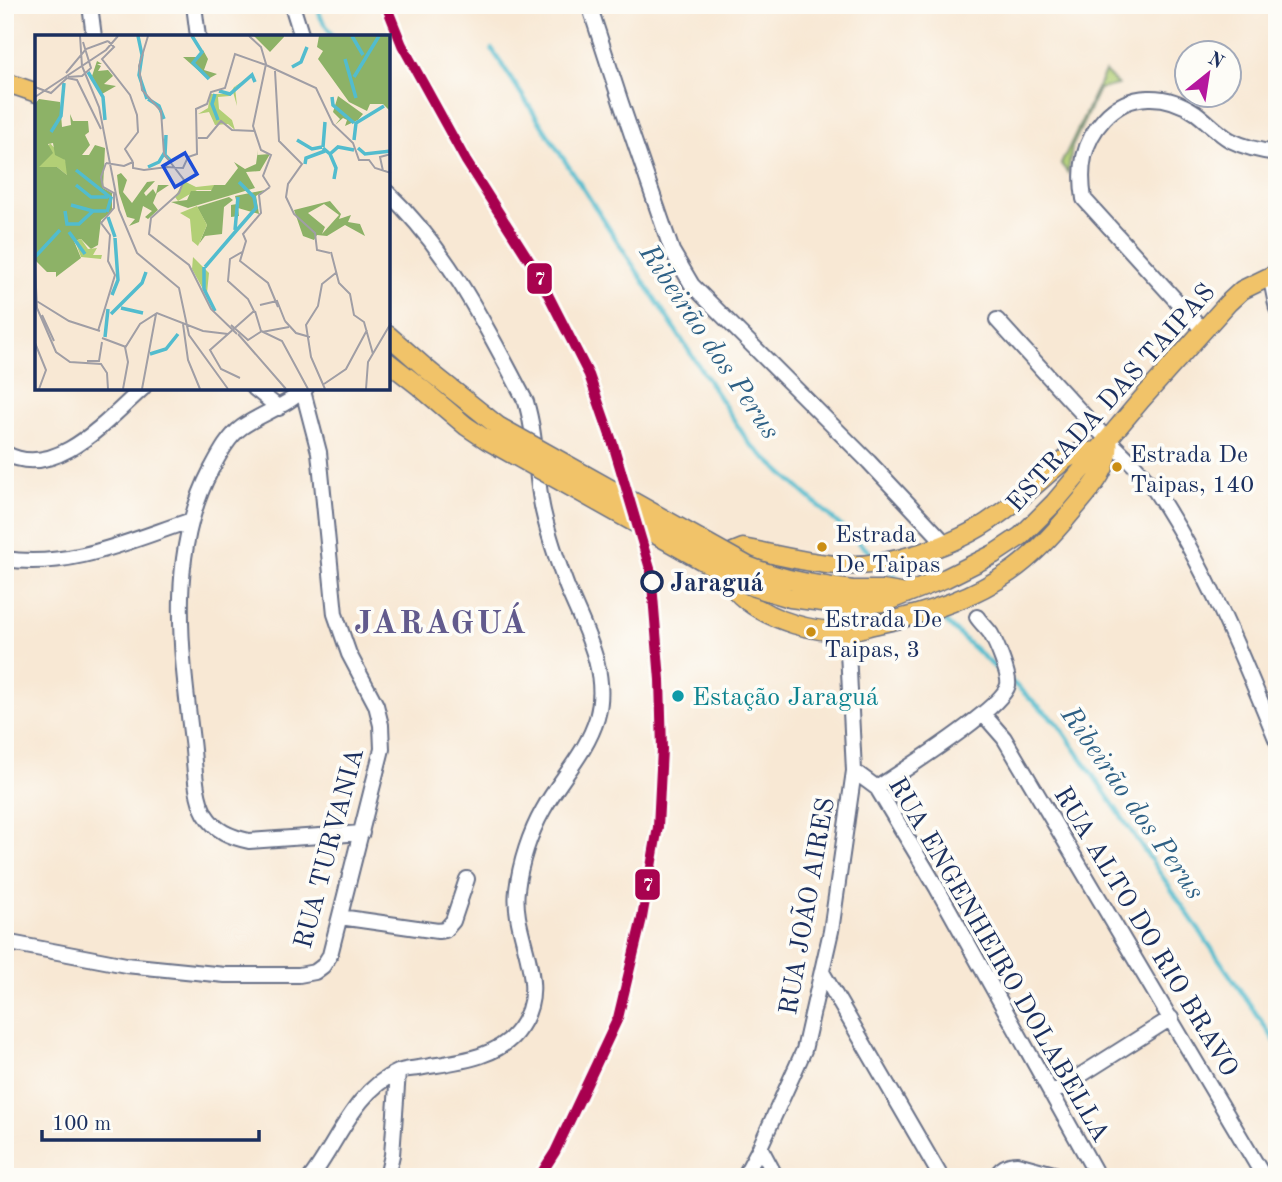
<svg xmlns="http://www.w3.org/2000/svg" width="1282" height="1182" font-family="'Old Standard TT',serif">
<rect width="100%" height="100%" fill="#fdfcf7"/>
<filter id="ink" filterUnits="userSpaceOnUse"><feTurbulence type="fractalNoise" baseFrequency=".0143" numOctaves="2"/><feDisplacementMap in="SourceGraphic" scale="14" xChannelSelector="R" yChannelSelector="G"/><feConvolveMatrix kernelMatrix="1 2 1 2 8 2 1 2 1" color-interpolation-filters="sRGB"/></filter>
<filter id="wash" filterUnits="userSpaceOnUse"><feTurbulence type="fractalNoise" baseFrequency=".00686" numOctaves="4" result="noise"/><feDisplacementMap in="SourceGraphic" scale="28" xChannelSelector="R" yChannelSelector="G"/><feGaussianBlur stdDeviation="1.57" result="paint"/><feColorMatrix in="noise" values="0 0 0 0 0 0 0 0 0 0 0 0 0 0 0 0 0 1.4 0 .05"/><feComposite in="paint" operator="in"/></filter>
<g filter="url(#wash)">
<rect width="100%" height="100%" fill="#f8e8d4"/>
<path fill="#b2cf76" stroke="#667f6a" stroke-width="2" d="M 1105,72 L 1118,85 L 1099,89 L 1072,147 L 1068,173 L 1061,164 Z"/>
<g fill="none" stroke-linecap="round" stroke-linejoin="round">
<path stroke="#52bcce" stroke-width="4.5" d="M 317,5 L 321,18 L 333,37
M 463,5 L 466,9
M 492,49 L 749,443 L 876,558
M 885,566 L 909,589
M 936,613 L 1002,674
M 1012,682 L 1058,724 L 1277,1044"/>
</g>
</g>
<g filter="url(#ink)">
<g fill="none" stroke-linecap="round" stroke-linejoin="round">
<g stroke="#687087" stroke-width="18">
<path id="minor" d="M 90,5 L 94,37
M 194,5 L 198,37
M 292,5 L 302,37
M 592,14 L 621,103 L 672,251 L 692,285 L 869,462 L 945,543
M 1270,275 L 1277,309
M 997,320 C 1029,355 1061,391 1094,426 C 1115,447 1139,467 1156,492 C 1207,569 1242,656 1277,741
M 1202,329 L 1084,199 C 1079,168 1083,142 1104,119 C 1129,91 1167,93 1196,113 C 1208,122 1218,133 1230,140 C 1246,148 1260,151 1277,153
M 254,388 L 279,408
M 306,388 C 287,406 262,413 242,427 C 228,437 219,455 211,470 C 167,554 181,650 192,741 C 195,763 194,794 205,814 C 215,831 231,837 249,841 L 362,833
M 5,453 C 55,482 109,418 143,388
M 5,559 C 69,569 129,541 189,521
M 983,714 L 1004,738 L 1264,1177
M 854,771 L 877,788 L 937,888 L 1098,1177
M 877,788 C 902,771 1002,709 1008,685 C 1010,675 996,643 991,634 C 987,628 981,623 977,617
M 340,917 L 438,931 L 445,930 L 453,921 L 467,879
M 5,942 L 126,965 L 225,975 L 299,975 L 315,972 L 323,966 L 330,955 L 382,749 L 381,725 L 376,705 L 349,654 L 335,614 L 319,452 L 303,391
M 822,972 L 941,1177
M 1051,1094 L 1171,1018
M 760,1147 L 776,1177
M 311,1177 C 337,1143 356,1089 398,1072 C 404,1069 412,1069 419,1068 C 451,1062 494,1060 516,1033 C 555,986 511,938 517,890 C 520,863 530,833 543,810 C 560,779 587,752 597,718 C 610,672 584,628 567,587 C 558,563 549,537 543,511 C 535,475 537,438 526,402 C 487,328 449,251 388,193
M 387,1177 L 392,1155 L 398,1072
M 744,1177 L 760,1147 L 804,1050 L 831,931 L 854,771 L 847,631
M 996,1177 C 1000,1168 1008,1164 1017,1164 L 1065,1177"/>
</g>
<g stroke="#687087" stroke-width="21">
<path id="major" d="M 5,82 L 37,93
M 388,335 L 429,371
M 388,362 L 420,387
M 1099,451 L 1078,453 L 1066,459 C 1042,478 1020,500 995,517 C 956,546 887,568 838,565 C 807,563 773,554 743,548 L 733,552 C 722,574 729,587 747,601 C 773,621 814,633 847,631 C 857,630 868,626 878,624 C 925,614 971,599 1010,572 C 1035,555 1056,531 1074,509 C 1091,489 1112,467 1108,440
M 852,590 L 882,590 L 906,594
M 847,605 L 885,602 L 946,578 L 994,554 L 1021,536 L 1054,503 L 1141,400 L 1228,303 L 1242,290 L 1277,273"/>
</g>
<use href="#minor" stroke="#fff" stroke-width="14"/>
<use href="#major" stroke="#f1c369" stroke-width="18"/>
<g stroke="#687087" stroke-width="21" stroke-linecap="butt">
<path id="major-bridge" d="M 429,371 L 498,426 L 748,566 C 782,580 816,585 852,590
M 420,387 L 466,426 L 487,440 L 703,561 L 754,587 L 790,598 L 847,605"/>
</g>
<use href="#major-bridge" stroke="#f1c369" stroke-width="18"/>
<g stroke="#fdfcf7" stroke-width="16">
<path id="rail-1" d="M 386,5 L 402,45 L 466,161 L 536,271 L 589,375 L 613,444 L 651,572 L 660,680 L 662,749 L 658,827 L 642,918 L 618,1018 L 555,1152 L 539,1177"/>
</g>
<use href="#rail-1" stroke="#a8034f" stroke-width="10"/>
</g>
</g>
<g fill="#cb8e13" stroke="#fdfcf7" stroke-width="2.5">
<circle cx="1117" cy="467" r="6"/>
<circle cx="822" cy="547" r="6"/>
<circle cx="811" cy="632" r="6"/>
</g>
<circle fill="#fdfcf7" stroke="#1b2f5e" stroke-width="3.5" cx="652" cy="582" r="10"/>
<circle fill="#0f9aa8" stroke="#fdfcf7" stroke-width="2.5" cx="678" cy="696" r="7"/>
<g text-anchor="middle" stroke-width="7" stroke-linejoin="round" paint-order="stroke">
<g font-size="24" fill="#1b2f5e" stroke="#fdfcf7" text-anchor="start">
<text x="1130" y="462">Estrada De<tspan x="1130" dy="30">Taipas, 140</tspan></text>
<text x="835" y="542">Estrada<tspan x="835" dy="30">De Taipas</tspan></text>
<text x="824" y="627">Estrada De<tspan x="824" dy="30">Taipas, 3</tspan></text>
</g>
<g font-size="26" fill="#1b2f5e" stroke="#fdfcf7">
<text transform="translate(1110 397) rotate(-48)" y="9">ESTRADA DAS TAIPAS</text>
<text transform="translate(328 848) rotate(-75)" y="9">RUA TURVANIA</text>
<text transform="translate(806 906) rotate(-80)" y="9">RUA JOÃO AIRES</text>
<text transform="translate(1147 931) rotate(59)" y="9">RUA ALTO DO RIO BRAVO</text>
<text transform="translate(1000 959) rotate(60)" y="9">RUA ENGENHEIRO DOLABELLA</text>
</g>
<g font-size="26" font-weight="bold" fill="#1b2f5e" stroke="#fdfcf7" text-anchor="start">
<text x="670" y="591">Jaraguá</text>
</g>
<g font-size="26" fill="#0d838f" stroke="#fdfcf7" text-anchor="start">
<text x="692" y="705">Estação Jaraguá</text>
</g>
<g font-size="28" font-style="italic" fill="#2e6085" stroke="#fdfcf7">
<text transform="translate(711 341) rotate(56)" y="10">Ribeirão dos Perus</text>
<text transform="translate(1134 802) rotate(55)" y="10">Ribeirão dos Perus</text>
</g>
<g font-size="33" font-weight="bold" letter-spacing="2" fill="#625b8d" stroke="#fdfcf7">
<text x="441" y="633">JARAGUÁ</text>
</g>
</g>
<g transform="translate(35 35)">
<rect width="355" height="355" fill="#f8e8d4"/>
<path d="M 15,108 L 30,125 L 35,136 L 32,140 L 22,132 L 3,132 ZM 149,146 L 161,152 L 179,150 L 178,155 L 162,155 L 143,166 L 140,162 ZM 158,222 L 174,238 L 172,258 L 180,276 L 157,234 Z" fill="#b2cf76"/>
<path d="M 219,1 L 249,1 L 249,2 L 235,17 ZM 284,1 L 355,1 L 355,76 L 348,69 L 335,69 L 332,76 L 314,67 L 283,24 L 288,16 L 282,12 ZM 168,15 L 173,24 L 169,35 L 182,39 L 173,44 L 148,22 L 162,22 ZM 62,26 L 67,29 L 62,29 L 66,31 L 63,36 L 73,35 L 78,41 L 69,49 L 81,51 L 67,59 L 57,41 ZM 303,61 L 328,79 L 323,85 L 310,91 L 312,85 L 308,83 L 300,90 L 305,84 L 298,77 ZM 4,64 L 25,67 L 27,92 L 36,90 L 35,79 L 38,86 L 53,86 L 54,97 L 50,100 L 55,110 L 47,120 L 54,120 L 60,110 L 70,113 L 68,153 L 77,158 L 77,176 L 66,185 L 63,210 L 56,214 L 46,204 L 39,206 L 46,223 L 21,242 L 21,237 L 12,237 L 0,225 L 0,69 ZM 18,108 L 20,120 L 30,125 L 32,140 L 22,132 L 4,132 L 18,118 L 13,109 ZM 223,115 L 222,120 L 235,119 L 225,136 L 211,137 L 220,153 L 153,173 L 136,167 L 152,165 L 156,156 L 176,156 L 179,150 L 190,150 L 203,133 L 199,127 L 210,134 L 221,129 ZM 86,138 L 92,145 L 88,157 L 97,168 L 112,147 L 120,146 L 109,158 L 111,161 L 118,154 L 121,159 L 123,150 L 134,150 L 122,158 L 118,168 L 123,175 L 113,184 L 110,182 L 117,176 L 108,171 L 104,187 L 94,191 L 100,184 L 92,182 L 84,158 L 82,140 ZM 230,155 L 221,161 L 224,179 L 203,173 L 204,181 L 196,182 L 196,170 L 202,169 L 200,161 ZM 194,162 L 198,165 L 189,172 L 187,199 L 170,201 L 164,209 L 172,190 L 162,172 ZM 295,166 L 306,179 L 304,184 L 316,180 L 313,187 L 325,189 L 330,201 L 310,190 L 292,201 L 282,200 L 279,205 L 268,201 L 259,175 ZM 289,169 L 304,180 L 287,199 L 290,192 L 273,178 Z" fill="#8db267" fill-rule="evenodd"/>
<path d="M 213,43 L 211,46 L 210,47 L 200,52 L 202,71 L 198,57 L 195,61 L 183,62 L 184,74 L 197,85 L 200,95 L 193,89 L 180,90 L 174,77 L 163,79 L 173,73 L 175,59 L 195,59 L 199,52 ZM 162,171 L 172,190 L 163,211 L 157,206 L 155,184 L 145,178 ZM 46,204 L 53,214 L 62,213 L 58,220 L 67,220 L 66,224 L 46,222 L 40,206 Z" fill="#b2cf76"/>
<path fill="none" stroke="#52bcce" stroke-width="3.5" d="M 103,1 L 107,20 L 104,40 L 112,64M 157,1 L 167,17 L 158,28 L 174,44M 317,1 L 328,20M 310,24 L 321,63M 257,32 L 266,27 L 272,12M 53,37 L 68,62 L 70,85M 319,42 L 344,1M 184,56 L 195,59 L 217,40 L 220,47M 180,59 L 177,69 L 183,85M 297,62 L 298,70 L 319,88M 113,64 L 124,71 L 129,84M 16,97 L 26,81 L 29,48M 131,100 L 130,120 L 136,126M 262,105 L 277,114 L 287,112M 319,105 L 321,88 L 349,71M 288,112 L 290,87M 288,113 L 295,119 L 303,112 L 319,115M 323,113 L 330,119 L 356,116M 295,119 L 301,133 L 299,144M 270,129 L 271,123 L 290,116M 113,132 L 124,127 L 130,117M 41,135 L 76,163 L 72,177M 41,150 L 56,162 L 73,162M 36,170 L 58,176M 30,176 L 32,189 L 44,189 L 58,176 L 71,176M 73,182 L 80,202M 200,195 L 203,162M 201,196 L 221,173 L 219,162 L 204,147M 34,197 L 50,219M 0,222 L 25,195M 169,232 L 169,254 L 180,276M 170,232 L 201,196M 77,260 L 83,245 L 80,203M 86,273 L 108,278M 76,279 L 107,248 L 111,237M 70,302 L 73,274M 115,319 L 131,314 L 143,299"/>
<path fill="none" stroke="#a09ea5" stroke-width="2" d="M 45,1 L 47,31 L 64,72 L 84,175 L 102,218 L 144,253 L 154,300 L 193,354M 113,1 L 104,31 L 107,55 L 126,76 L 129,119 L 149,145 L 144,158 L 116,183 L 114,199 L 154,230 L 176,274 L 202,299M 214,1 L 226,12 L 231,29 L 218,91 L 226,115 L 236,120 L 228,141 L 235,152M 73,6 L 79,12 L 67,24 L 95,60 L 102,80 L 103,97 L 90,114 L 98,127M 231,30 L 281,53 L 298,89 L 318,108 L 324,125 L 334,125 L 340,133 L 356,138M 240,36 L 244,106 L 267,129 L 253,149 L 251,162 L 259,179 L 280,198 L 282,215 L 295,218M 31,38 L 51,14 L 73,6M 33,42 L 47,41 L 56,33 L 48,7M 0,52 L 16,58 L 32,43 L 42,45 L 66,94M 0,62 L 71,15 L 83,1M 163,103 L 172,103 L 186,86 L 197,95 L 220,96M 98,127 L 98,133 L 109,135 L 132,132M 71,128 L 89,131 L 98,127M 131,132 L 148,133 L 153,122 L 162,119 L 161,74 L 172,69 L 176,57 L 190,53 L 200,19 L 231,30M 348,136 L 345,122 L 356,119M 235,152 L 224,160 L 226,178 L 208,199 L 211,206 L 205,226 L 233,248 L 243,272M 296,217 L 304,248 L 315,259 L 319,280 L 329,287 L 338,319M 0,232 L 2,273 L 21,317 L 35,327 L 66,329 L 72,338 L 73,354M 0,265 L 34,286 L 65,296M 225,270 L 242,266 L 250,286M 220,276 L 226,296 L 247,306 L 273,354M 7,280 L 19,306M 250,286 L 261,298 L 275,302M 148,289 L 153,325 L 165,354M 200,294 L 196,290 L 213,305 L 227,296M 63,296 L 80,240 L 73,226 L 75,200 L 66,188 L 79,173 L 79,158 L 68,152 L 66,142 L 71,128M 227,297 L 254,292M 203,299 L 251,354M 67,303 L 91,312M 0,308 L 11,335 L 4,354M 90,313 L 105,289 L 122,278 L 168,296 L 193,299M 52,326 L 64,326 L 67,307M 205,343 L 186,334 L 175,315 L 219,276 L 213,264 L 193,246 L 195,224 L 207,217M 289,349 L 311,334 L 332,295M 88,354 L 93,327 L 90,312M 107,354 L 121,279M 290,354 L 276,322 L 271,290 L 283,271 L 287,249 L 302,237M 331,354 L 333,327 L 356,288"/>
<path fill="#1d4ed8" fill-opacity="0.15" stroke="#1d4ed8" stroke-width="3.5" d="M 150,118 L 162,139 L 140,152 L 128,131 Z"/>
<rect width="355" height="355" fill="none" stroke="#1b2f5e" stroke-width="3.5"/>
</g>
<g stroke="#fdfcf7" stroke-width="2.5">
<rect x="526" y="262" width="27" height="33" rx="7" fill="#a8034f"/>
<rect x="634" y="868" width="27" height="33" rx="7" fill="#a8034f"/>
</g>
<g font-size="19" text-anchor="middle" font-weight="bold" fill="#fff">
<text x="540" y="285">7</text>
<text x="648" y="891">7</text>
</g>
<rect width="1282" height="1182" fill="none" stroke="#fdfcf7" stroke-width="28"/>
<g transform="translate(1208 74) rotate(30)"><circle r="33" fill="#fdfcf7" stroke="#a3aaba" stroke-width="2"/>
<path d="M0-5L12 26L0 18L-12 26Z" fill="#b5179e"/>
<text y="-10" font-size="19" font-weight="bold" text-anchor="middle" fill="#1b2f5e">N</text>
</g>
<path d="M42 1130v10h217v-10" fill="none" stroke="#1b2f5e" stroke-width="3.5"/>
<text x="52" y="1130" font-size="21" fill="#1b2f5e" stroke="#fdfcf7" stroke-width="5" paint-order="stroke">100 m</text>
</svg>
